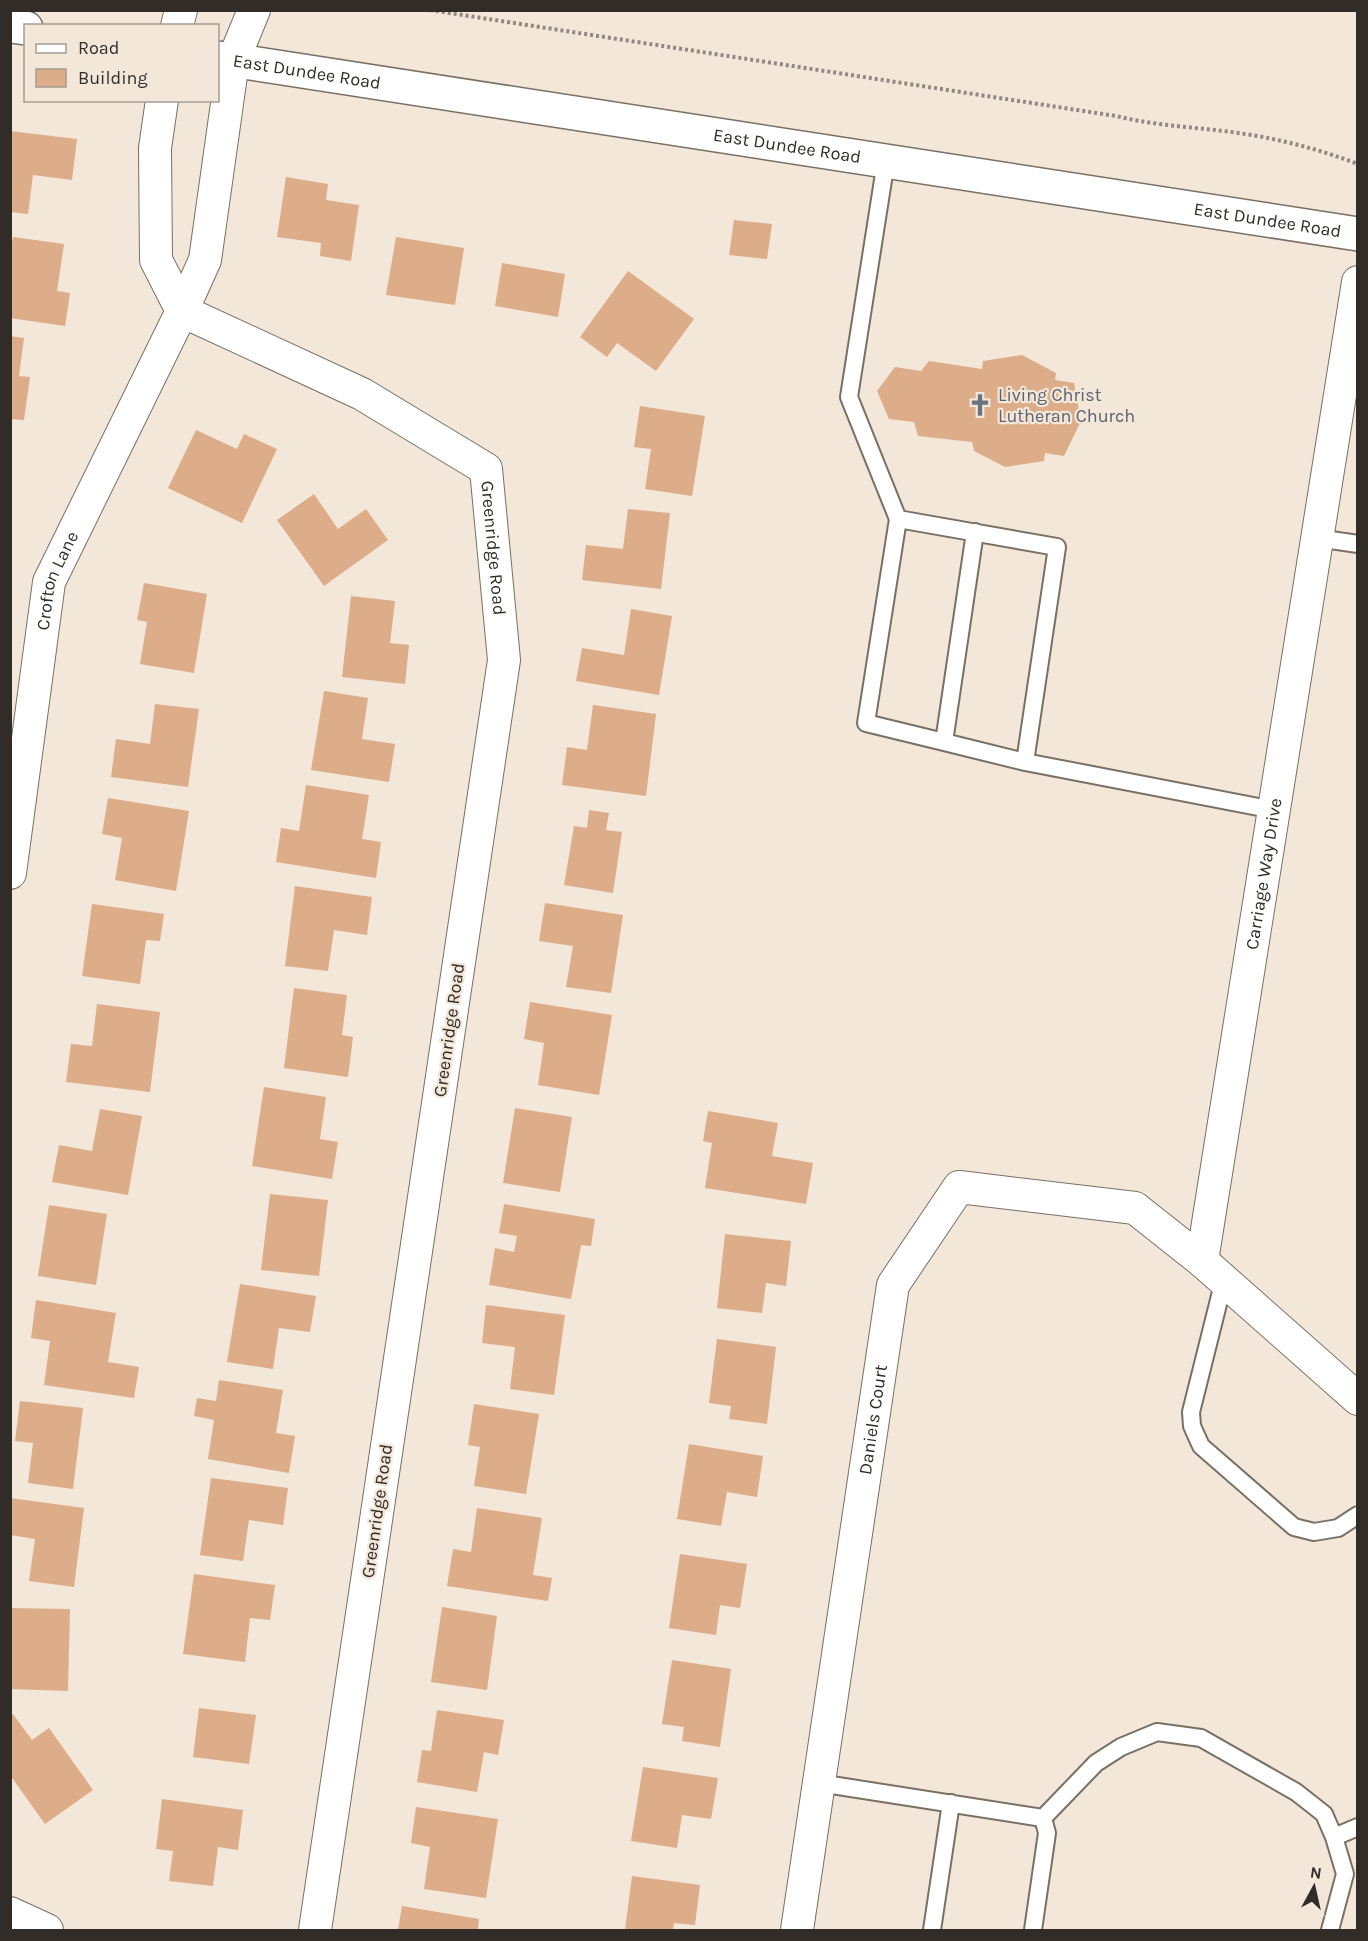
<svg xmlns="http://www.w3.org/2000/svg" width="1368" height="1941" font-family="Karla,sans-serif">
<rect width="100%" height="100%" fill="#f3e7d9"/>
<path fill="#ddac88" d="M 10,131 L 77,139 L 72,180 L 33,175 L 28,214 L 10,212 Z
M 286,177 L 328,184 L 326,200 L 359,205 L 351,261 L 320,256 L 321,243 L 277,237 Z
M 734,220 L 772,224 L 767,259 L 729,255 Z
M 13,237 L 64,244 L 57,291 L 70,293 L 65,326 L 10,318 L 10,254 Z
M 396,237 L 464,248 L 455,305 L 386,295 Z
M 502,263 L 565,274 L 558,317 L 495,306 Z
M 628,271 L 694,319 L 656,371 L 617,343 L 607,357 L 580,337 Z
M 10,336 L 24,338 L 19,376 L 30,377 L 24,420 L 10,419 Z
M 1022,355 L 1056,373 L 1055,380 L 1074,383 L 1081,421 L 1064,456 L 1045,453 L 1044,461 L 1005,467 L 974,451 L 972,442 L 918,436 L 914,422 L 889,419 L 877,391 L 895,367 L 921,371 L 929,361 L 982,369 L 983,361 Z
M 640,406 L 705,416 L 692,496 L 645,489 L 651,449 L 634,447 Z
M 196,430 L 237,449 L 244,434 L 277,449 L 242,523 L 168,488 Z
M 314,494 L 338,529 L 366,509 L 388,540 L 324,586 L 277,520 Z
M 628,509 L 670,513 L 661,589 L 582,580 L 586,545 L 623,549 Z
M 144,583 L 207,594 L 194,673 L 140,664 L 147,622 L 137,620 Z
M 351,596 L 395,601 L 390,643 L 409,645 L 405,684 L 342,677 Z
M 631,609 L 672,616 L 659,695 L 576,681 L 582,648 L 624,655 Z
M 324,691 L 368,698 L 362,739 L 395,744 L 389,782 L 311,770 Z
M 155,704 L 199,709 L 188,787 L 111,777 L 116,739 L 150,744 Z
M 593,705 L 656,714 L 646,796 L 562,785 L 567,747 L 587,750 Z
M 306,785 L 369,795 L 362,839 L 381,842 L 376,878 L 276,862 L 281,828 L 299,831 Z
M 108,798 L 189,811 L 176,891 L 115,880 L 122,838 L 102,834 Z
M 589,810 L 609,813 L 606,830 L 622,832 L 613,893 L 564,885 L 574,826 L 587,828 Z
M 295,886 L 372,897 L 367,935 L 334,930 L 328,971 L 285,966 Z
M 545,903 L 623,915 L 611,993 L 566,987 L 573,946 L 539,941 Z
M 92,904 L 164,914 L 160,941 L 146,940 L 140,984 L 82,976 Z
M 294,988 L 347,995 L 342,1035 L 353,1037 L 348,1077 L 284,1068 Z
M 530,1002 L 612,1015 L 599,1095 L 538,1085 L 544,1043 L 524,1039 Z
M 97,1004 L 160,1012 L 150,1092 L 66,1082 L 71,1044 L 92,1046 Z
M 264,1087 L 326,1097 L 320,1139 L 338,1142 L 332,1179 L 252,1166 Z
M 515,1108 L 572,1117 L 560,1192 L 503,1183 Z
M 100,1109 L 142,1116 L 128,1195 L 52,1182 L 59,1145 L 92,1151 Z
M 708,1111 L 778,1123 L 772,1156 L 813,1163 L 806,1204 L 705,1188 L 712,1143 L 703,1141 Z
M 270,1194 L 328,1200 L 319,1276 L 261,1270 Z
M 504,1204 L 595,1219 L 591,1246 L 581,1245 L 571,1299 L 489,1285 L 495,1248 L 514,1252 L 517,1236 L 499,1233 Z
M 49,1205 L 107,1214 L 96,1285 L 38,1276 Z
M 725,1234 L 791,1241 L 786,1286 L 766,1283 L 762,1313 L 717,1308 Z
M 240,1284 L 316,1296 L 310,1332 L 279,1328 L 273,1369 L 227,1362 Z
M 36,1300 L 116,1313 L 108,1362 L 139,1367 L 134,1398 L 44,1385 L 50,1341 L 31,1338 Z
M 486,1305 L 565,1315 L 554,1395 L 510,1389 L 515,1347 L 482,1343 Z
M 717,1339 L 776,1347 L 767,1424 L 729,1419 L 731,1406 L 709,1403 Z
M 219,1380 L 283,1390 L 276,1433 L 295,1436 L 289,1473 L 208,1459 L 214,1420 L 194,1416 L 197,1398 L 216,1401 Z
M 20,1401 L 83,1408 L 73,1489 L 28,1483 L 33,1443 L 15,1441 Z
M 474,1404 L 539,1414 L 526,1494 L 474,1486 L 480,1447 L 468,1445 Z
M 689,1444 L 763,1456 L 757,1497 L 727,1492 L 721,1526 L 677,1519 Z
M 211,1478 L 288,1488 L 283,1525 L 249,1520 L 243,1561 L 200,1555 Z
M 10,1498 L 84,1508 L 74,1587 L 29,1581 L 35,1539 L 10,1535 Z
M 477,1508 L 542,1518 L 533,1575 L 552,1578 L 548,1601 L 447,1586 L 453,1549 L 471,1552 Z
M 680,1554 L 747,1564 L 740,1608 L 720,1605 L 716,1635 L 669,1628 Z
M 194,1574 L 275,1585 L 270,1620 L 250,1618 L 245,1662 L 183,1654 Z
M 442,1607 L 497,1616 L 487,1690 L 431,1682 Z
M 10,1608 L 70,1609 L 68,1691 L 10,1689 Z
M 672,1660 L 731,1669 L 720,1747 L 682,1741 L 684,1727 L 662,1724 Z
M 199,1708 L 256,1715 L 249,1764 L 193,1757 Z
M 437,1710 L 504,1720 L 498,1755 L 484,1752 L 477,1792 L 417,1782 L 422,1750 L 431,1751 Z
M 13,1714 L 32,1740 L 49,1728 L 93,1790 L 45,1824 L 10,1775 L 10,1716 Z
M 643,1767 L 718,1778 L 711,1819 L 682,1815 L 677,1848 L 631,1841 Z
M 162,1799 L 243,1810 L 238,1850 L 218,1847 L 213,1886 L 169,1881 L 173,1851 L 156,1849 Z
M 416,1807 L 498,1819 L 486,1898 L 424,1889 L 430,1847 L 411,1843 Z
M 632,1876 L 700,1885 L 695,1925 L 674,1923 L 673,1930 L 625,1930 Z
M 402,1906 L 479,1919 L 478,1930 L 398,1930 Z"/>
<g fill="none" stroke-linecap="round" stroke-linejoin="round">
<g stroke="#7a6f63" stroke-width="20">
<path id="lane" d="M 886,161 L 849,397 L 898,519 L 866,723 L 944,742
M 898,519 L 1057,547 L 1025,762
M 975,532 L 944,742 L 1025,762 L 1274,810
M 1317,538 L 1358,544
M 1224,1280 L 1191,1412 L 1192,1426 L 1201,1446 L 1294,1527 L 1314,1532 L 1338,1528 L 1358,1515
M 819,1783 L 1043,1818
M 1043,1818 L 1096,1763 L 1121,1747 L 1157,1732 L 1201,1738 L 1296,1792 L 1324,1814 L 1334,1837 L 1345,1874 L 1330,1930
M 1334,1837 L 1358,1827
M 932,1930 L 951,1803
M 1033,1930 L 1047,1833 L 1043,1818"/>
</g>
<g stroke="#7a6f63" stroke-width="34">
<g id="street">
<path d="M 177,26 L 181,10"/>
<path d="M 162,100 L 155,148 L 156,260 L 182,311 L 205,260 L 233,61 L 254,10"/>
<path id="s1" d="M 10,873 L 49,582 L 182,311 L 362,394 L 486,469 L 504,660 L 315,1930"/>
<path id="s2" d="M 1202,1261 L 1358,282"/>
<path d="M 10,1913 L 47,1930"/>
<path id="s3" d="M 797,1930 L 893,1285 L 959,1187 L 1135,1208 L 1202,1261 L 1358,1399"/>
</g>
</g>
<g stroke="#7a6f63" stroke-width="36">
<g id="primary">
<path d="M 10,26 L 26,28"/>
<path id="s4" d="M 218,58 L 1358,234"/>
</g>
</g>
<path stroke="#91887f" stroke-width="4" stroke-dasharray="3 3" stroke-linecap="butt" d="M 430,10 L 1116,116 C 1160,127 1202,127 1245,134 C 1284,140 1321,150 1358,164"/>
<use href="#lane" stroke="#fff" stroke-width="16"/>
<use href="#street" stroke="#fff" stroke-width="32"/>
<use href="#primary" stroke="#fff" stroke-width="33"/>
</g>
<defs>
<g id="church-bare" transform="scale(1.8)"><path d="M-1.2-6h2.4v3.5h3.3v2.4h-3.3V6h-2.4V-.1h-3.3v-2.4h3.3Z" fill="#6b7280" stroke="#f3e7d9" stroke-width="2.5" paint-order="stroke"/></g>
</defs>
<g fill-rule="evenodd">
<use href="#church-bare" x="980" y="405"/>
</g>
<g text-anchor="middle" stroke-width="4.5" stroke-linejoin="round" paint-order="stroke">
<g font-size="18" fill="#312c27" stroke="#f3e7d9">
<text dy="6" stroke="none"><textPath href="#s4" startOffset="90">East Dundee Road</textPath></text>
<text dy="6" stroke="none"><textPath href="#s4" startOffset="576">East Dundee Road</textPath></text>
<text dy="6" stroke="none"><textPath href="#s4" startOffset="1062">East Dundee Road</textPath></text>
<text dy="6" stroke="none"><textPath href="#s1" startOffset="1018">Greenridge Road</textPath></text>
<text dy="6" stroke="none"><textPath href="#s1" startOffset="297">Crofton Lane</textPath></text>
<text dy="6" stroke="none"><textPath href="#s2" startOffset="392">Carriage Way Drive</textPath></text>
<text transform="translate(449 1030) rotate(-82)" y="6">Greenridge Road</text>
<text dy="6" stroke="none"><textPath href="#s3" startOffset="516">Daniels Court</textPath></text>
<text transform="translate(377 1511) rotate(-82)" y="6">Greenridge Road</text>
</g>
<g font-size="18" fill="#5b616d" stroke="#f3e7d9" text-anchor="start">
<text x="998" y="401">Living Christ<tspan x="998" dy="21">Lutheran Church</tspan></text>
</g>
</g>
<rect width="1368" height="1941" fill="none" stroke="#312c27" stroke-width="24"/>
<rect x="24" y="24" width="195" height="78" fill="#f3e7d9" stroke="#a59c92" stroke-width="1.5"/>
<rect x="36" y="44" width="30" height="9" fill="#ffffff" stroke="#a59c92" stroke-width="1.5"/>
<text x="78" y="54" font-size="18" fill="#312c27">Road</text>
<rect x="36" y="69" width="30" height="18" fill="#ddac88" stroke="#a59c92" stroke-width="1.5"/>
<text x="78" y="84" font-size="18" fill="#312c27">Building</text>
<g transform="translate(1314 1887) rotate(8)" stroke="#f3e7d9" stroke-width="4.5" paint-order="stroke">
<path d="M0-4.5L10 22L0 15L-10 22Z" fill="#312c27"/>
<text y="-9" font-size="16" font-weight="bold" text-anchor="middle" fill="#312c27">N</text>
</g>
</svg>
